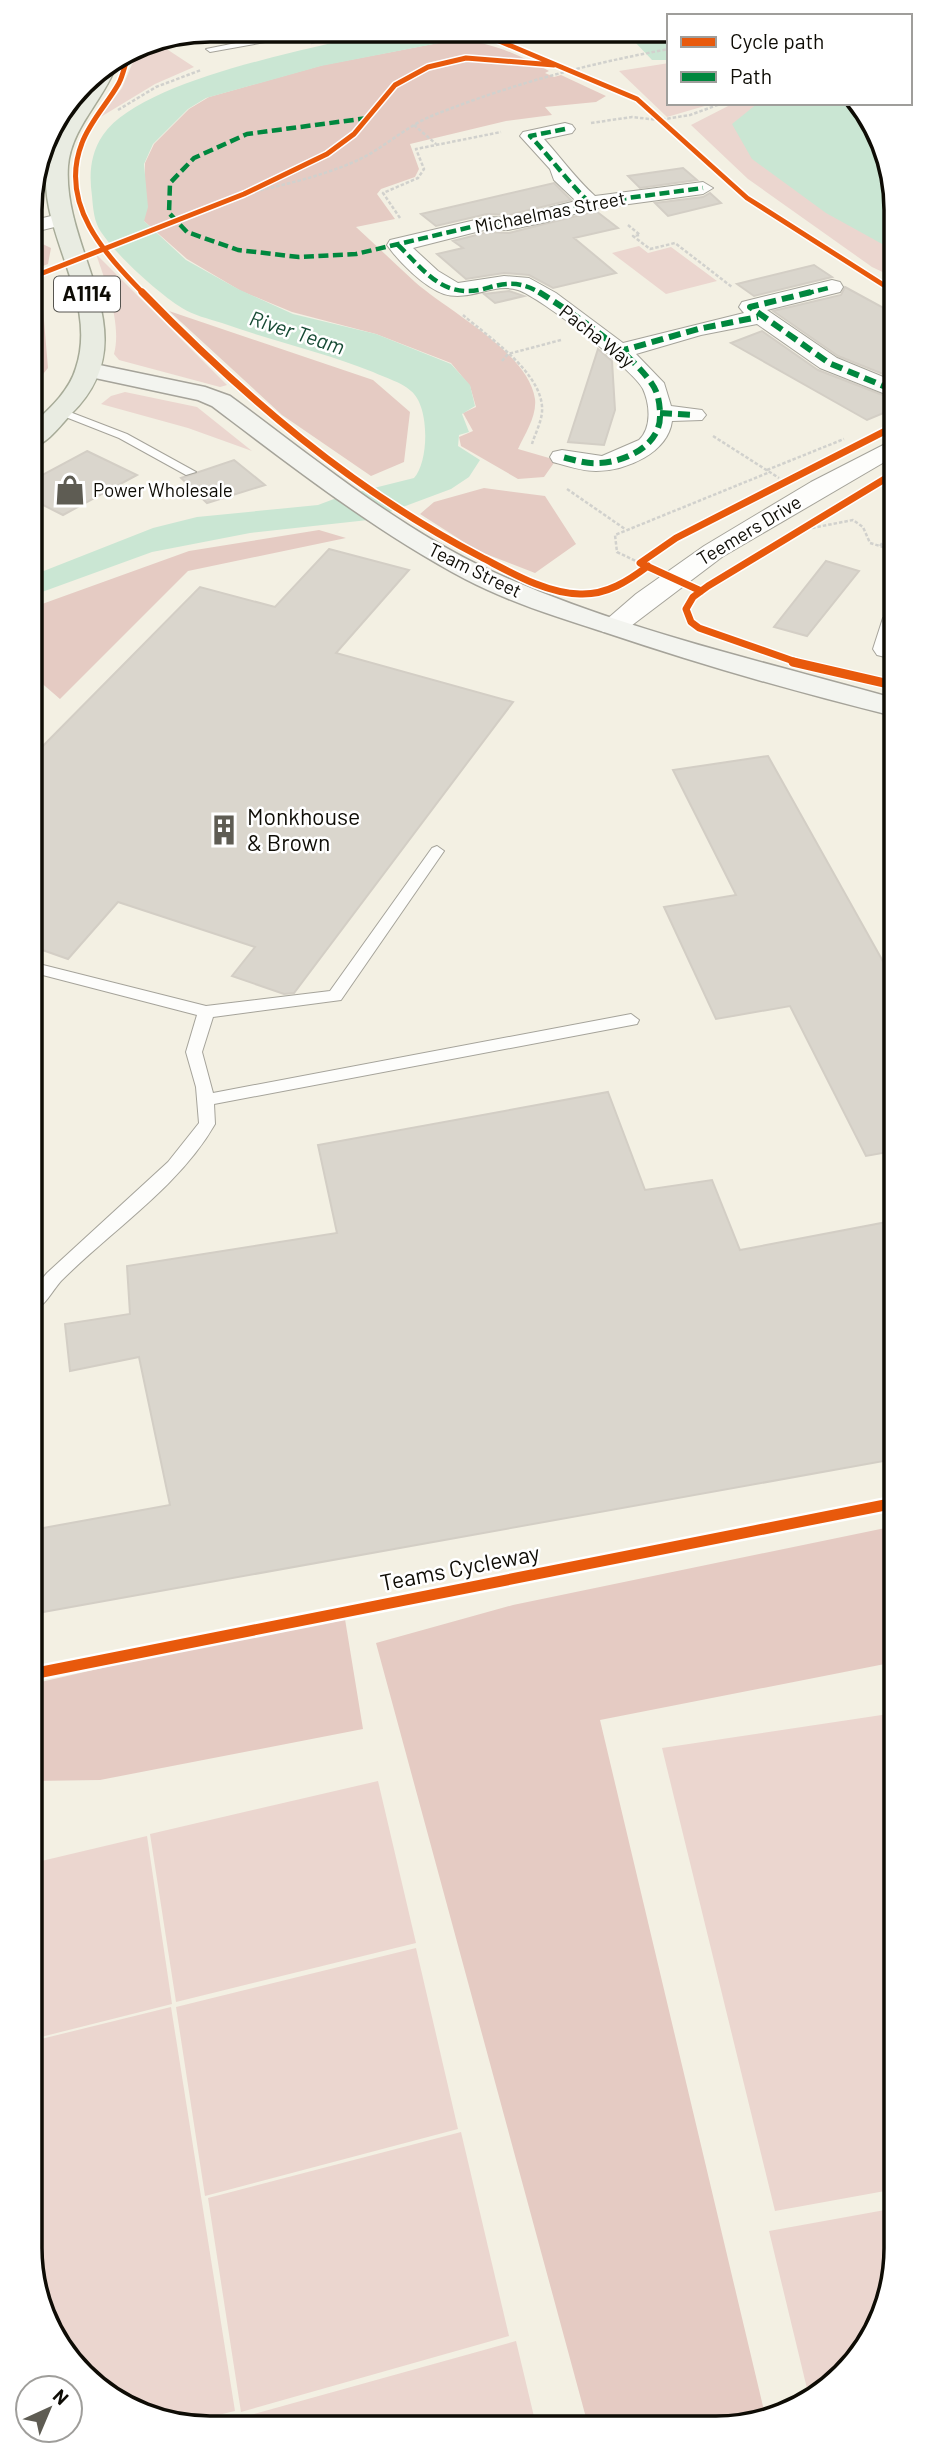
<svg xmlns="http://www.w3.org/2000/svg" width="926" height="2458" font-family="Barlow,sans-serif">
<rect width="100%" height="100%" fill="#f3f0e3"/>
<path fill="#ebd6cf" d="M 159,44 L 194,67 L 155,84 L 99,118 L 122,88 L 138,50 Z
M 669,63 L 669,103 L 715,103 L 667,117 L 619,71 Z
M 734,103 L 854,103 L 893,175 L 893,277 L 872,267 L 748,179 L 691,125 Z
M 639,246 L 648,253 L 671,247 L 717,281 L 666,294 L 612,253 Z
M 96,254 L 227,385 L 220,387 L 119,360 L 114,354 C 122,324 106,283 96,254 Z
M 125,392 L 197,407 L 252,451 L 188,428 L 101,404 L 111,396 Z
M 895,1713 L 896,2189 L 775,2211 L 662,1748 Z
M 378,1781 L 416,1943 L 176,2002 L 150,1834 Z
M 147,1836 L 172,2004 L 33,2039 L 33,1863 Z
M 416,1948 L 458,2129 L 205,2196 L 176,2007 Z
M 171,2007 L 235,2411 L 176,2425 L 83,2376 L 33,2283 L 33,2041 Z
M 461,2132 L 509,2336 L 241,2412 L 208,2198 Z
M 896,2208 C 896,2264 891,2321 852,2366 C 840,2379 823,2390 810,2401 L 769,2231 Z
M 516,2341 L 536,2425 L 249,2425 L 247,2416 Z"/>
<path fill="#e5cbc3" d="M 454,40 C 487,40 520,55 549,71 L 545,73 L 554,77 L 561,75 L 606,96 L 596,102 L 545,107 L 552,115 L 506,121 L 410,144 L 419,169 L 415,177 L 381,189 L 377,194 L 395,219 L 356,227 C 376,245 395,264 415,282 C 449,312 528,352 535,399 C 537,416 525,434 518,449 L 556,460 L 544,477 L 518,479 L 461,446 L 459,437 L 473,431 L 463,413 L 476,407 L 470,386 L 451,363 L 376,334 L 292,312 L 241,291 L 187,259 L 144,221 L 145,163 L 154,144 L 189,109 L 209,97 L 323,65 Z
M 30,238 L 51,248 L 48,264 L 30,271 Z
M 42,297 L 48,368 L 30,390 L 30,299 Z
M 169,311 L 373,380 L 410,412 L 404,462 L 371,476 L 282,415 Z
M 484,488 L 545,496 L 576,544 L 535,573 L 478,551 L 420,514 L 434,502 Z
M 319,530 L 346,538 L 188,571 L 60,699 L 31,674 L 31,608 L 189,551 Z
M 895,1526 L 895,1662 L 600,1720 L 766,2419 L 751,2425 L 588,2425 L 376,1643 L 513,1605 Z
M 344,1613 L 363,1729 L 100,1780 L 33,1781 L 32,1684 Z"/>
<path fill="#cae6d3" d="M 382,31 L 669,33 L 669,60 L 652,60 L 634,41 L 613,35 L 583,33 L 556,37 L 454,40 L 321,66 L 206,98 L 188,109 L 153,144 L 144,164 L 148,207 L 144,221 L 186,260 L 238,289 L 293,314 L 376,334 L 451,364 L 470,385 L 475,406 L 462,414 L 469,432 L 459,435 L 458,446 L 480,460 L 469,477 L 451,489 L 368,520 L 250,533 L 152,552 L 31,596 L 31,576 L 153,528 L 197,517 L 318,505 L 342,496 L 414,478 C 429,462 430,406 411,391 C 401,382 386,378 373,372 C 324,352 272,341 222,323 C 209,319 193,315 182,308 C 158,293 117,256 101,232 C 94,222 93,208 92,196 C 89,175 90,154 103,135 C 143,78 314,49 382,31 Z
M 758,103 L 854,103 L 893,175 L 893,250 L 826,213 L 752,159 L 732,124 Z"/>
<path fill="#dad6cd" stroke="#d3cec5" stroke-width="2" d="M 683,168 L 697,180 L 640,188 L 628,176 Z
M 554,183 L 571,200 L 508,215 L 487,214 L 436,226 L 421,214 Z
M 710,193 L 721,203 L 668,216 L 655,203 L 703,197 Z
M 596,211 L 618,228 L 574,238 L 616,273 L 553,288 L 529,275 L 504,273 L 466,279 L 437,254 L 463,248 L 453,241 L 488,232 L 509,233 Z
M 814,265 L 832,277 L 754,296 L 737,284 Z
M 845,287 L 893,313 L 893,378 L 838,356 L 773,311 L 841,295 Z
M 509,291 L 524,296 L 495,303 L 484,294 Z
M 762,331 L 818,370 L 893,399 L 893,409 L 867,420 L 731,343 Z
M 598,349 L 612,361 L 615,410 L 604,445 L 568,442 Z
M 87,451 L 137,475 L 63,515 L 31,499 L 31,481 Z
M 234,460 L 265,485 L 207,503 L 181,478 Z
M 329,549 L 409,570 L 336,653 L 513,702 L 294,993 L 284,994 L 232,976 L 255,947 L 118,902 L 68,959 L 31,946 L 31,758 L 200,587 L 275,607 Z
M 826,561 L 859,571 L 807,636 L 774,627 Z
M 768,756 L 894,981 L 894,1151 L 866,1156 L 790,1006 L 716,1019 L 664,907 L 736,895 L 673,770 Z
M 608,1092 L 645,1190 L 712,1180 L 740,1250 L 887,1222 L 894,1243 L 895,1459 L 32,1614 L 32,1530 L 170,1505 L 139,1357 L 70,1371 L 65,1324 L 130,1314 L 127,1266 L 337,1233 L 318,1145 Z"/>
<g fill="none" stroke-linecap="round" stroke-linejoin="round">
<g stroke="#a5a39a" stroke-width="2">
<path id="lane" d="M 286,30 L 294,30 L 293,37 L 210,52 L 206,49 L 286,33 Z
M 97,86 L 100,91 L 77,93 L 81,88 Z
M 62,409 L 127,434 L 196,472 L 186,475 L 119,438 L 58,414 L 56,412 Z
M 437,846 L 444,851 L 341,1000 L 213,1017 L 202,1052 L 213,1093 L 631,1014 L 639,1020 L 637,1024 L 214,1104 L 215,1124 C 179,1187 112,1230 61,1281 C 52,1291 45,1307 32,1311 L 32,1291 L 47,1273 L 168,1162 L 199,1123 L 196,1087 L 186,1052 L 197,1015 L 31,972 L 31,962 L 206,1006 L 330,991 L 432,848 Z"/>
</g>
<g stroke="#a5a39a" stroke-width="2">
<path id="street" d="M 210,30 L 224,30 L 221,34 L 194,38 L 186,35 Z
M 565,123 L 572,125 L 575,129 L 572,133 L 544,139 C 562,159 575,178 595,196 L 703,182 L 713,188 L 703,194 L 592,209 L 546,222 L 508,230 L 488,229 L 413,248 L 438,271 L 458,283 L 504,276 L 529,278 L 556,293 L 623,343 L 744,313 L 739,307 L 742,302 L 832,280 L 840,282 L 843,287 L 840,292 L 767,310 L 837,358 L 893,381 L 893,397 L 820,368 L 757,324 L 701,335 L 636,354 L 664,383 L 671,406 L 702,410 L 706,415 L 702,420 L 672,421 C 668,453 626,471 596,471 C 582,471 567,466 553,462 L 550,457 L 553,452 L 562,450 L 602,456 L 639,440 C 652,428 650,404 643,389 C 634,370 540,297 518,290 C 494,282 470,302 444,294 C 424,287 399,262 387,245 L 390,240 L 488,217 L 508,218 L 576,201 L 554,180 L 550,169 L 520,136 L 523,132 Z
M 64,213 L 74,219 L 71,223 L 30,233 L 30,221 Z
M 893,440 L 893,457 L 722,557 L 623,632 L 603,632 L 599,626 L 636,594 L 704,546 L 811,482 Z
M 893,616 L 893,659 L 877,655 L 873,649 L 883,618 Z"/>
</g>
<g stroke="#a5a39a" stroke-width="3">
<path id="secondary" d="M 90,363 L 205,387 L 230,396 C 313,457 395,526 489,570 C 617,629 758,660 893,698 L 894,716 C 796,692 699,664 604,632 C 557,617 509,602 465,579 C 375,531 294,468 212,406 L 198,400 L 81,375 L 78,370 L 81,365 Z"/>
</g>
<g stroke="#a7ab98" stroke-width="3">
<path id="primary" d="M 113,62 L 116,66 C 103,101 71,128 68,166 C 62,254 151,336 71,414 C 60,426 47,444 31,448 L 31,426 C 48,410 69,392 76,368 C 100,296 33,229 48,156 C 52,136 65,120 76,105 C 89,87 93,72 113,62 Z"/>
</g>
<path stroke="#d1d1cd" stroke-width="2.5" stroke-dasharray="3.5 2" stroke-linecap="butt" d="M 311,43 L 358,31
M 118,110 L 156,87 L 201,70
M 591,123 L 632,117 L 659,120 L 690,115 L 723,103
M 414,125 L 436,144
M 244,194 C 282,185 320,177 356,161 C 383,149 406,126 434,115 C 512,84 587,64 669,49
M 400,218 L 383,193 L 418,178 L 424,169 L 416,149 L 501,132
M 628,225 L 640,235 L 633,236 L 650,249 L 675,243 L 732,287
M 463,315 C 488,337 545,374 542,412 C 541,423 535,434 532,444
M 502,361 L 508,354 L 561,340
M 713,436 L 779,478
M 767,470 L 844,439
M 567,489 L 625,529
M 812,528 L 853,520 L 863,527 L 870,543 L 893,550
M 880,546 L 893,529
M 640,563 L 617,552 L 615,535 L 770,472"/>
<use href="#lane" fill="#fdfdfb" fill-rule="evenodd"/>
<use href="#street" fill="#fdfdfb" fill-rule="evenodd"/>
<use href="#secondary" fill="#f3f4ef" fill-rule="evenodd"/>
<use href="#primary" fill="#e9ece2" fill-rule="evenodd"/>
<path stroke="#00873e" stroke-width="4.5" stroke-dasharray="10 4.5" stroke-linecap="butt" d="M 368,118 L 247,134 L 194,158 L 170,183 L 169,213 L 187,232 L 238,250 L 299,257 L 356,254 L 488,223 L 508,224 L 590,203 L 703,188
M 565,129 L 530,136 C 552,159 567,181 590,203
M 398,245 C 414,260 431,283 453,289 C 488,299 501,269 542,294
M 804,294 L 832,287"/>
<path stroke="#00873e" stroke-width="6" stroke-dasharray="12 6" stroke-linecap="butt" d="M 539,292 C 571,312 632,353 652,384 C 658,392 660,404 660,415 C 661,445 626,462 599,463 C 587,464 574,460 562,457
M 811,292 L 750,307 L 829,363 L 893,390
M 617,352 L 698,329 L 758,317
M 660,413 L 694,415
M 893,624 L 887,649 L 893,651"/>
<g stroke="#fff" stroke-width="8">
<path id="cycleway-far3" d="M 478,32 L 637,99 L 747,198 L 893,291
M 30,278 L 244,194 L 327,154 L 354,134 L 395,85 L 428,67 L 466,58 L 554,65
M 144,294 C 105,254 58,204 82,143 C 90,121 108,103 119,83 C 124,73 125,62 130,52 L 143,45 L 232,30"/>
</g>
<g stroke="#fff" stroke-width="10">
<path id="cycleway-far2" d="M 142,292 C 243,396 352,490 481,557 C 512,573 545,593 580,594 C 607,595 628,581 648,566
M 701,591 L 640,563 L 676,538 L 893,427
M 799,663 L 699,628 L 691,622 L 686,609 L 693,597 L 708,586 L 893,474"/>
</g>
<g stroke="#fff" stroke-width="12">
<path id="cycleway-far1" d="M 793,662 L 893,685"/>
</g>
<g stroke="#fff" stroke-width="16">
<path id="cycleway" d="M 32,1674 L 895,1503"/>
</g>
<use href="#cycleway-far3" stroke="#e8590c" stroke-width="5"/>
<use href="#cycleway-far2" stroke="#e8590c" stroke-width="7"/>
<use href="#cycleway-far1" stroke="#e8590c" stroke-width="9"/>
<use href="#cycleway" stroke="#e8590c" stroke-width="11"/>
</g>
<defs>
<g id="shop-bare" transform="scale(2.415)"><path d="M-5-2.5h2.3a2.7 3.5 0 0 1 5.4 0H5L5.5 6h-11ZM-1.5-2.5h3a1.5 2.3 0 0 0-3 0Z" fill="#5e5c53" stroke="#fff" stroke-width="2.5" paint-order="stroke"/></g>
<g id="building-bare" transform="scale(2.415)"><path d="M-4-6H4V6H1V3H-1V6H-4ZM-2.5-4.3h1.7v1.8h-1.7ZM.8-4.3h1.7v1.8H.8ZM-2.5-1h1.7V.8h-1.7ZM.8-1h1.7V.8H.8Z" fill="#5e5c53" stroke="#fff" stroke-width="2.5" paint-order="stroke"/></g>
</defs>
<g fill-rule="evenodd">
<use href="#shop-bare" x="70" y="490"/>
<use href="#building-bare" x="224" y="830"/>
</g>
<g text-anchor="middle" stroke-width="5" stroke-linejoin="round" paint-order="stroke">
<g font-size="19" fill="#0e0c05" stroke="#fff">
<text transform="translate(550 212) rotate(-11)" y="7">Michaelmas Street</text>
<text transform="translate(597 336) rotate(38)" y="7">Pacha Way</text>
<text transform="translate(749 530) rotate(-31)" y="7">Teemers Drive</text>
<text transform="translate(475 570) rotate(26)" y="7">Team Street</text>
</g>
<g font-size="19" fill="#0e0c05" stroke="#fff" text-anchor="start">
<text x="93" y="497">Power Wholesale</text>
</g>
<rect fill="#fff" stroke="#565550" stroke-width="2" x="54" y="276.5" width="66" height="35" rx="5"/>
<g font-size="21" font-weight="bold" fill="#0e0c05">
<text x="87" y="301">A1114</text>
</g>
<g font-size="21" font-style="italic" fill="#164a34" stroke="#fff">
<text transform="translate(297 333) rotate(18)" y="7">River Team</text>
</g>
<g font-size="23" fill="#0e0c05" stroke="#fff" text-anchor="start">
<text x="247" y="825">Monkhouse<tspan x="247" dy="26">&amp; Brown</tspan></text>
</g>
<g font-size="23" fill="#0e0c05" stroke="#fff">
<text transform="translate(460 1568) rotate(-11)" y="8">Teams Cycleway</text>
</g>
</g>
<path d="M0 0H926V2458H0ZM210 42H716A168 168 0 0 1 884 210V2248A168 168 0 0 1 716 2416H210A168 168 0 0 1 42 2248V210A168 168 0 0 1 210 42Z" fill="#fff" fill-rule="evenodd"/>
<path fill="none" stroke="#0e0c05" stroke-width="3.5" d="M210 42H716A168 168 0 0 1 884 210V2248A168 168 0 0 1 716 2416H210A168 168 0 0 1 42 2248V210A168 168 0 0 1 210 42Z"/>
<rect x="667" y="14" width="245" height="91" fill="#ffffff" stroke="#9f9e9b" stroke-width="2"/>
<rect x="681" y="37" width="35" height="10" fill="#e8590c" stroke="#9f9e9b" stroke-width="2"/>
<text x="730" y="49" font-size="21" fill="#0e0c05">Cycle path</text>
<rect x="681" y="72" width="35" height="10" fill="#00873e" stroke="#9f9e9b" stroke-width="2"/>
<text x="730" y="84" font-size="21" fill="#0e0c05">Path</text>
<g transform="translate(49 2409) rotate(44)"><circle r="33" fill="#ffffff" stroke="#9f9e9b" stroke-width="2"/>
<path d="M0-5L12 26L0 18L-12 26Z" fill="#5e5c53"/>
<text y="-10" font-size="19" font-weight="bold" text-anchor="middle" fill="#0e0c05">N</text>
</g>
</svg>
